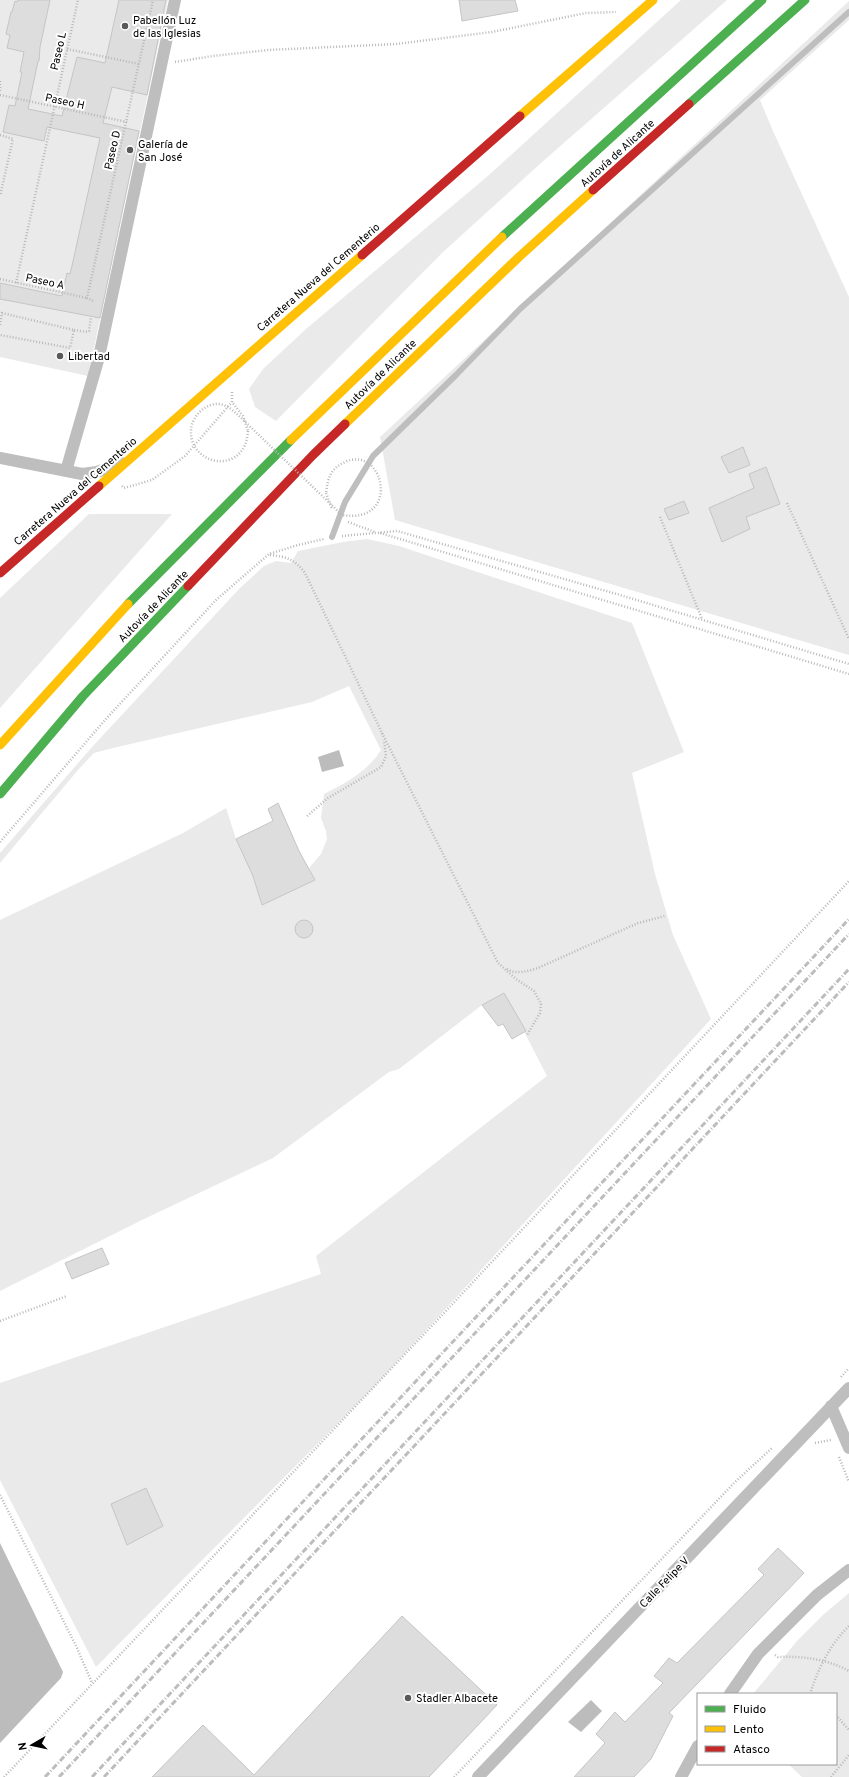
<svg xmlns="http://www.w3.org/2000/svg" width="849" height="1777" font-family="Overpass,sans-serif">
<rect width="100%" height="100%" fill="#fff"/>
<path fill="#eaeaea" d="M 0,0 L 168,0 L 88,376 L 0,357 Z
M 681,0 L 727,0 L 541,163 L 442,253 L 276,421 L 255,407 L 249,389 L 263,369 L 306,329 L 489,175 Z
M 849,1 L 849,20 L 760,100 L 773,131 L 849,297 L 849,655 L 395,520 L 380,437 Z
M 89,514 L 172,514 L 0,708 L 0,598 Z
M 367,539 L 399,546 L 632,623 L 684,752 L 632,773 L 655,874 L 673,935 L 711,1019 L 373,1388 L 96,1667 L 0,1480 L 0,1383 L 321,1274 L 316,1256 L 547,1076 L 504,993 L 482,1005 L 399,1069 L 389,1072 L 273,1158 L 144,1219 L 0,1291 L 0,920 L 183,833 L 226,808 L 236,839 L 253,876 L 262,905 L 315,880 L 309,868 L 321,854 L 327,839 L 326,831 L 321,818 L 324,794 C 347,782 367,772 381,750 L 349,686 L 312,702 L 113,748 L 94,753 L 78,770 L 0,863 L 0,853 L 92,747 L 239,589 L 264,566 L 276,561 L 291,563 L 298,551 L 343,542 Z
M 849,1593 L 849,1777 L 802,1777 L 788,1764 L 836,1764 L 836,1694 L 753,1694 L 797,1641 L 824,1614 Z"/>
<path fill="#bcbcbc" d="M 339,750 L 344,766 L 322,772 L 318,757 Z
M 0,1543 L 63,1672 L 61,1678 L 0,1743 Z
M 591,1700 L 602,1711 L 581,1732 L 568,1722 Z"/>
<path fill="#ddd" stroke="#c5c5c5" d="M 18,0 L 50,0 L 40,47 L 39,61 L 38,61 L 28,109 L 62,116 L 77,57 L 105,63 L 119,0 L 166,0 L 147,95 L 112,87 L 103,123 L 139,131 L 100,318 L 0,299 L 0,283 L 62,296 L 67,273 L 70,274 L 72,266 L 100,138 L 47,127 L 44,141 L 3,132 L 9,105 L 15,106 L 22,72 L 20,72 L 24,52 L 7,48 L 10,35 L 6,34 L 11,12 L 12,12 L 15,1 L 17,2 Z
M 459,0 L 515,0 L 518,11 L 462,21 Z
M 743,447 L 750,465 L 729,473 L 721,457 Z
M 766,467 L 780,504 L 746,517 L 750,529 L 722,542 L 709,508 L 754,488 L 749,474 Z
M 684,501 L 689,513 L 669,520 L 664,509 Z
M 278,803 L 299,851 L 315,880 L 262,905 L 253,876 L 236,839 L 273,821 L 268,809 Z
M295 929a9 9 0 1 1 18 0a9 9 0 1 1-18 0Z
M 504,993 L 526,1031 L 512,1039 L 503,1024 L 498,1026 L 482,1005 Z
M 102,1248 L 109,1264 L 72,1279 L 65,1263 Z
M 146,1488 L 163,1526 L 127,1545 L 111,1504 Z
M 778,1548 L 804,1573 L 669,1713 L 673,1716 L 651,1759 L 634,1777 L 574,1777 L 605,1743 L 596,1734 L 615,1712 L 625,1722 L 663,1683 L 654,1676 L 669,1658 L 677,1663 L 764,1575 L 758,1569 Z
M 402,1616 L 497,1705 L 429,1777 L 152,1777 L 203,1725 L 254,1775 Z"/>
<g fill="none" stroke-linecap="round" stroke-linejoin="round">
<path stroke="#b8b8b8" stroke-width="2.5" stroke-dasharray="1 2" stroke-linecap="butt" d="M 67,49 L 139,64
M 175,62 L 213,56 L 268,50 L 396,44 L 492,32 L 586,13 L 616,12
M 0,81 L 0,93
M 0,95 L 127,122
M 0,135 L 13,139 L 0,196
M 0,279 L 87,298
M 16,283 L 78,0
M 93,301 L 87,298 L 153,0
M 0,325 L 2,313 L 74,330 L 70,348 L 0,335
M 74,330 L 87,332 L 89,331 L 91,317
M 232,392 L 232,402 L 243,416 L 248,431
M 122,486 L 124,488 L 152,480 L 185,456 L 232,402
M 326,493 L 332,509
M 787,503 L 849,639
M 660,517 L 702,619
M 348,522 L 375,532
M 380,533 L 849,674
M 342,536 L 397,531 L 620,595 L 849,664
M 270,555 C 288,557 294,559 305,573 L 383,735
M 382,733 L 498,963 L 516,979 L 534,991 L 541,1004 L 540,1013 L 527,1035
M 307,816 L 328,798 L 381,767 L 386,756 L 384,740
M 0,842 L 105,720 L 216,600 L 269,554 L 298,545 L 324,539
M 507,969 C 516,975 528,971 538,968 L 638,923 L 665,916
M 0,1321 L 67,1296
M 841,1377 L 849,1368
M 815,1443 L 831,1440
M 839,1457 L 849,1482
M 0,1495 L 77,1648 L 92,1683
M 775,1655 L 778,1657 C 803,1656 827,1659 849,1671
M 810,1694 C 818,1669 830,1644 849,1626
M 836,1715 L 849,1730
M 4,1777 L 444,1313 L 849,881
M 454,1777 L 735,1482 L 772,1448
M 831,1777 L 849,1755"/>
<path stroke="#bebebe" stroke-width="6" d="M 332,537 L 345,502 L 373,456 L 456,375 L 520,309 L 849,12"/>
<path stroke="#bebebe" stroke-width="12" d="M 0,458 L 82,474 L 97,472 L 122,463
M 66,471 L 99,357 L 175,0
M 831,1406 L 849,1448
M 730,1694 L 758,1654 L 817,1595 L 849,1570
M 478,1777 L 849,1388
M 681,1777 L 698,1746"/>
<path stroke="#4caf50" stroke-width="9" d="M 689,104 L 805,0
M 502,237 L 762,0
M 128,604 L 291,440
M 0,794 L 83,696 L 188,586"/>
<path stroke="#ffc107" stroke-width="9" d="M 520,116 L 653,0
M 345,424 L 520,256 L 593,190
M 291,440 L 502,237
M 99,486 L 362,255
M 0,745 L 128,604"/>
<path stroke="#c62828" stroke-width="9" d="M 593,190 L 689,104
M 362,255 L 520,116
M 0,573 L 99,486
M 188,586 L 313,455 L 345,424"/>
<path stroke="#bdbdbd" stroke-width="3" stroke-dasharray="6 2 1 2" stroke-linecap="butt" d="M 45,1777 L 849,919
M 59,1777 L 849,934
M 92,1777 L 849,969
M 104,1777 L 849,982"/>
<path stroke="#b8b8b8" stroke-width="2.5" stroke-dasharray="1 2" stroke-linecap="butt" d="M 248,431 C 247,443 243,454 231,459 C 212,467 190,452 191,431 C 191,415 210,398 226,406 C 229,407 233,411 236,413 L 342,515 C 402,525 384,444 345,462 C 330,469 328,478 326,493"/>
</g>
<g fill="#595959" stroke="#fff" stroke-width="1.5">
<circle cx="125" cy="26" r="4"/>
<circle cx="130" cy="150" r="4"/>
<circle cx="60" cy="356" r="4"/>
<circle cx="408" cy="1698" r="4"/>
</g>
<g text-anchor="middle" stroke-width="4" stroke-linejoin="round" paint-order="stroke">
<g font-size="11" fill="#000" stroke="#fff" text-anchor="start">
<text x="133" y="24">Pabellón Luz<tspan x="133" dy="13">de las Iglesias</tspan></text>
<text x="138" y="148">Galería de<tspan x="138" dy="13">San José</tspan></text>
<text x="68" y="360">Libertad</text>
<text x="416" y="1702">Stadler Albacete</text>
</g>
<g font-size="11" fill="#000" stroke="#fff">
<text transform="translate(58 51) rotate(-77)" y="4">Paseo L</text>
<text transform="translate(65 101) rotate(12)" y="4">Paseo H</text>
<text transform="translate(112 150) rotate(-77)" y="4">Paseo D</text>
<text transform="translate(617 153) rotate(-42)" y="4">Autovía de Alicante</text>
<text transform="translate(318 277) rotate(-41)" y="4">Carretera Nueva del Cementerio</text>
<text transform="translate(45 281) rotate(12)" y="4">Paseo A</text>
<text transform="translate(380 374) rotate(-44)" y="4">Autovía de Alicante</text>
<text transform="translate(75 491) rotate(-41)" y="4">Carretera Nueva del Cementerio</text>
<text transform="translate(153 606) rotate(-46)" y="4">Autovía de Alicante</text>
<text transform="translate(664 1582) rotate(-46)" y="4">Calle Felipe V</text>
</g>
</g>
<rect x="697" y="1693" width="140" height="72" fill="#ffffff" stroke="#999999"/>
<rect x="705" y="1706" width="20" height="6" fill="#4caf50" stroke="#999999"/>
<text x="733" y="1713" font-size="12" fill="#000000">Fluido</text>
<rect x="705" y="1726" width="20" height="6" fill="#ffc107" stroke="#999999"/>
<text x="733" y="1733" font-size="12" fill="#000000">Lento</text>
<rect x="705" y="1746" width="20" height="6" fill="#c62828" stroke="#999999"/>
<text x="733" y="1753" font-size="12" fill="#000000">Atasco</text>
<g transform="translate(32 1745) rotate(261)" stroke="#ffffff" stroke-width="3" paint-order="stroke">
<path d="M0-3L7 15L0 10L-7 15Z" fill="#000000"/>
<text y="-6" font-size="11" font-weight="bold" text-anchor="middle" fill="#000000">N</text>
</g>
</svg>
